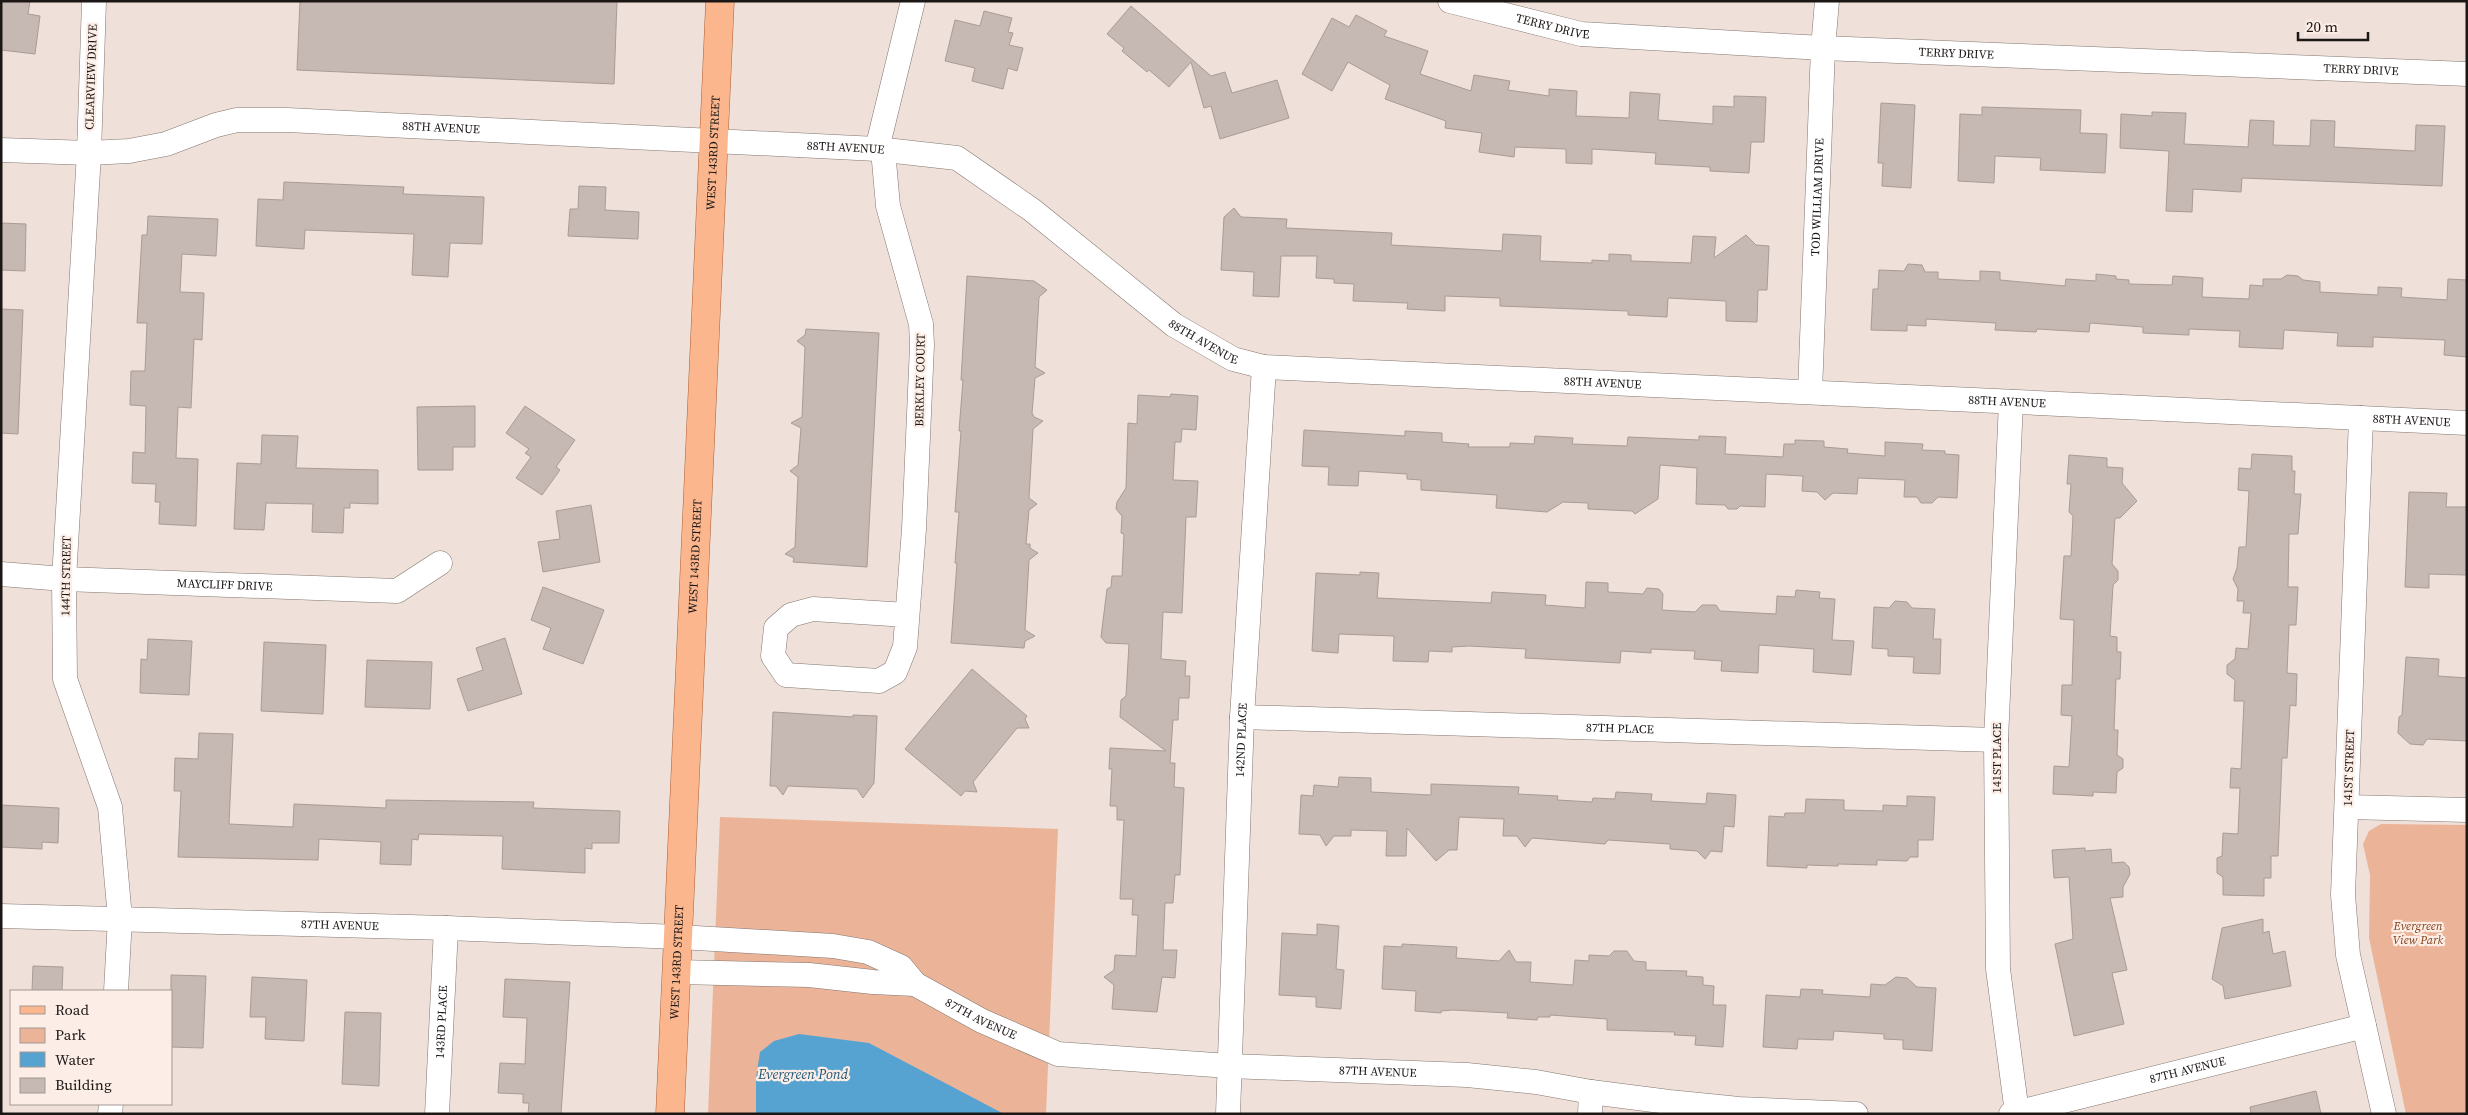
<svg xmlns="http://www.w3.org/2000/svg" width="2468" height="1115" font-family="'Source Serif 4',serif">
<rect width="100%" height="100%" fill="#efe1d9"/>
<path fill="#ebb498" d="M 720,817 L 1058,829 L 1046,1114 L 708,1114 Z
M 2381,824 L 2467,825 L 2467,1114 L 2406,1114 L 2369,938 L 2370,875 L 2363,844 L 2369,831 Z"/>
<path fill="#56a3d2" d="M 799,1034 L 869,1043 L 1004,1114 L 756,1114 L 756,1078 L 760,1052 L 774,1041 Z"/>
<path fill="#c6b8b2" stroke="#a99b95" d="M 1,1 L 30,1 L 28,14 L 40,16 L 35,54 L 1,50 Z
M 300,1 L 617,1 L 614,84 L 297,70 Z
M 1131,6 L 1211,76 L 1225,72 L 1232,93 L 1277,80 L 1289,118 L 1220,139 L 1211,106 L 1204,108 L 1191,62 L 1169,87 L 1149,70 L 1147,72 L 1122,51 L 1124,48 L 1107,34 Z
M 984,11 L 1012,18 L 1008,32 L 1013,33 L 1009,45 L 1023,48 L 1017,71 L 1008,68 L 1003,89 L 972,81 L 975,68 L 945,61 L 955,20 L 980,26 Z
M 1356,15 L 1387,31 L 1384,36 L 1428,51 L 1420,74 L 1471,91 L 1474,75 L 1510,81 L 1508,90 L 1549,96 L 1549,89 L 1577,91 L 1576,116 L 1629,118 L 1630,92 L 1660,94 L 1658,120 L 1713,124 L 1713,106 L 1734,107 L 1734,96 L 1766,97 L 1764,142 L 1751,142 L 1749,173 L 1710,171 L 1710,167 L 1655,164 L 1656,153 L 1592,149 L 1592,164 L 1566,163 L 1566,149 L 1515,147 L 1514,157 L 1479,152 L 1482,133 L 1445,128 L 1446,121 L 1385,99 L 1390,85 L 1348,62 L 1332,91 L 1302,74 L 1332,18 L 1349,27 Z
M 1881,103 L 1915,105 L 1911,188 L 1882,186 L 1883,163 L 1878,163 Z
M 1982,107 L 2081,110 L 2080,133 L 2107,134 L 2105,173 L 2040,170 L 2041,158 L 1995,156 L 1994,183 L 1958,181 L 1960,114 L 1982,115 Z
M 2152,112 L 2186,113 L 2184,144 L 2248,147 L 2250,120 L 2274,121 L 2273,145 L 2310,146 L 2311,120 L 2335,121 L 2334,147 L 2415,151 L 2416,125 L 2445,126 L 2442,186 L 2242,178 L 2241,192 L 2193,189 L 2192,212 L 2166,211 L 2169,151 L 2120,148 L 2121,114 L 2152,116 Z
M 284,182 L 404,187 L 403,194 L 484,197 L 482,244 L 450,243 L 448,277 L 412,275 L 414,234 L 305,230 L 304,249 L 256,246 L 258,199 L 283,200 Z
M 579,186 L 606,187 L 605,210 L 639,212 L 638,239 L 568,236 L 570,209 L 578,209 Z
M 1234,208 L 1241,217 L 1287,219 L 1286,228 L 1392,233 L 1391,245 L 1502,251 L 1503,234 L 1541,236 L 1540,261 L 1592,263 L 1592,260 L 1609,261 L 1609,254 L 1631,255 L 1631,261 L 1691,263 L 1693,236 L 1716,237 L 1714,258 L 1746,235 L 1756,245 L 1769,246 L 1767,290 L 1758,290 L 1757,322 L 1726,321 L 1726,301 L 1668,298 L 1667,317 L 1628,315 L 1628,311 L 1500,306 L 1500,298 L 1445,296 L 1445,311 L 1407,309 L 1408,303 L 1353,301 L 1354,284 L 1334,283 L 1334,279 L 1316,278 L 1317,256 L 1281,256 L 1279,297 L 1253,296 L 1254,272 L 1221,270 L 1224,217 Z
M 148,216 L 218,219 L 216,256 L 182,254 L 180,292 L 204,293 L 202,340 L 194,339 L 191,408 L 178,407 L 176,458 L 198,459 L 196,526 L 159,524 L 160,502 L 155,502 L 156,484 L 132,483 L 133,452 L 145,453 L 146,406 L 130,405 L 131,371 L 145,371 L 147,323 L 137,323 L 142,235 L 147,235 Z
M 1,223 L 26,224 L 25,271 L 1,270 Z
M 1908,264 L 1922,265 L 1925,272 L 1938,272 L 1938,279 L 1980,281 L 1980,271 L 2000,272 L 2000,280 L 2065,286 L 2066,279 L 2096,281 L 2096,274 L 2116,276 L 2116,279 L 2129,280 L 2129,284 L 2172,285 L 2173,276 L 2203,278 L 2202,297 L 2249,299 L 2250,285 L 2263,286 L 2263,279 L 2281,279 L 2287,275 L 2298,276 L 2303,280 L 2320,282 L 2320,292 L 2378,295 L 2378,287 L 2402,288 L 2401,297 L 2447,300 L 2448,279 L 2467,280 L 2467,357 L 2444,355 L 2445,340 L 2373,337 L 2373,347 L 2337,346 L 2338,333 L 2284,330 L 2283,349 L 2239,347 L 2240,331 L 2189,329 L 2189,335 L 2143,333 L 2143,327 L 2090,323 L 2089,332 L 2037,329 L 2036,332 L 1995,330 L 1996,323 L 1926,319 L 1926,326 L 1907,325 L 1907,331 L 1871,330 L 1873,289 L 1878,289 L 1879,270 L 1904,271 Z
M 967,276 L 1034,281 L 1047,290 L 1039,297 L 1035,367 L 1045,373 L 1035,378 L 1032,413 L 1034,417 L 1043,421 L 1033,429 L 1029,498 L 1037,504 L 1029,510 L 1026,544 L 1030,544 L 1030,548 L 1038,553 L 1029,560 L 1025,630 L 1035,636 L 1025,641 L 1024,648 L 951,643 L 957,563 L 955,563 L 959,512 L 955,512 L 961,431 L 959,431 L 963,380 L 961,380 Z
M 1,309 L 23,310 L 18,434 L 1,433 Z
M 806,329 L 879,333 L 867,567 L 793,562 L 794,558 L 785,554 L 795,547 L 798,477 L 790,471 L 798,465 L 801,428 L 791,423 L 802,417 L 805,347 L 797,341 L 805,335 Z
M 1171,394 L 1198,396 L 1196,430 L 1182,429 L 1181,442 L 1175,442 L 1173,480 L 1198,481 L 1196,517 L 1186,517 L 1182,613 L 1163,612 L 1161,659 L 1186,661 L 1185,676 L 1190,676 L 1189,698 L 1179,698 L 1178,720 L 1173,720 L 1170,763 L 1175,763 L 1174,787 L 1184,788 L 1180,875 L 1175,875 L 1173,903 L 1165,903 L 1163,950 L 1177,950 L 1175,978 L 1162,977 L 1157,1012 L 1112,1009 L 1114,985 L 1104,977 L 1114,970 L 1115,955 L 1136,956 L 1138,915 L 1132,915 L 1133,899 L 1120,899 L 1124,820 L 1117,820 L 1117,806 L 1110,806 L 1112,769 L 1109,769 L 1110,748 L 1166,751 L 1120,717 L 1121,700 L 1126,696 L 1129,644 L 1106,643 L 1101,637 L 1107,589 L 1111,587 L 1112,576 L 1122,576 L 1124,534 L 1121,533 L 1122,516 L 1116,509 L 1117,502 L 1126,488 L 1128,423 L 1137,424 L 1138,395 L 1170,397 Z
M 475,406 L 475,447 L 453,447 L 453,470 L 418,470 L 417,407 Z
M 525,406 L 575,440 L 556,467 L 560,470 L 542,495 L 516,478 L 531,457 L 525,453 L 529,449 L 506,433 Z
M 1304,430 L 1405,436 L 1405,431 L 1442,433 L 1442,442 L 1469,444 L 1468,447 L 1510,447 L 1510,443 L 1534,444 L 1535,436 L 1573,438 L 1572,444 L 1627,446 L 1628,437 L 1699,440 L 1699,436 L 1726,437 L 1725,454 L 1783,457 L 1784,444 L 1795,444 L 1795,440 L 1824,441 L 1824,447 L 1848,449 L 1847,453 L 1885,456 L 1885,442 L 1923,444 L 1922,450 L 1945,451 L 1945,454 L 1959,455 L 1957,498 L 1938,497 L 1932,503 L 1921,503 L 1917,497 L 1904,497 L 1905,480 L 1858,478 L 1857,494 L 1833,493 L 1825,500 L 1817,492 L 1802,491 L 1803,476 L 1766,474 L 1765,507 L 1740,506 L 1737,509 L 1728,509 L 1725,505 L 1696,504 L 1697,468 L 1660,465 L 1658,499 L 1635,514 L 1632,511 L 1588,509 L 1588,503 L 1563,502 L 1547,512 L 1496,508 L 1497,495 L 1421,490 L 1421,480 L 1407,479 L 1407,474 L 1359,471 L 1358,486 L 1328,485 L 1329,467 L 1302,466 Z
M 262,435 L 298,436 L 296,468 L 378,470 L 378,504 L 350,503 L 350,508 L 344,508 L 343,533 L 312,532 L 313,504 L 266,503 L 264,530 L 234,529 L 237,463 L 261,464 Z
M 2252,454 L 2292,456 L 2292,471 L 2295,471 L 2294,494 L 2301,494 L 2298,534 L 2289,534 L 2288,587 L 2298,587 L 2296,625 L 2289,625 L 2287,673 L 2297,674 L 2296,706 L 2290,705 L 2287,758 L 2282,758 L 2278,856 L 2271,856 L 2271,878 L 2264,878 L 2264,896 L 2223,895 L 2223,877 L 2217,873 L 2217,858 L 2222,856 L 2223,833 L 2238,834 L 2240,788 L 2230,788 L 2231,768 L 2241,769 L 2244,701 L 2234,701 L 2235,680 L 2227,674 L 2227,665 L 2235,659 L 2236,648 L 2248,649 L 2251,613 L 2243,613 L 2244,601 L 2237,601 L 2238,589 L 2233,579 L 2237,568 L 2239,547 L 2246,547 L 2249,491 L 2238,490 L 2239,468 L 2251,469 Z
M 2069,455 L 2107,458 L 2107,467 L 2123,468 L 2122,483 L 2137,501 L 2120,518 L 2115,518 L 2112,564 L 2118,571 L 2118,580 L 2113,585 L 2110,636 L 2117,637 L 2117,652 L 2121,652 L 2120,679 L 2116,679 L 2114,730 L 2118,730 L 2117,755 L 2123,759 L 2123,768 L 2117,772 L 2116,793 L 2093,792 L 2093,796 L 2053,794 L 2054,766 L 2069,767 L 2072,716 L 2061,715 L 2062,685 L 2072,685 L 2074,620 L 2060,619 L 2064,556 L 2071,556 L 2073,516 L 2069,512 L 2071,484 L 2067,484 Z
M 2409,492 L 2447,493 L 2446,507 L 2467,507 L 2467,575 L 2429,574 L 2429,588 L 2405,587 Z
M 591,505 L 600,562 L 543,572 L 538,542 L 560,539 L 556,511 Z
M 1360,572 L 1379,573 L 1377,598 L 1491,603 L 1492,592 L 1546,595 L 1545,605 L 1585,608 L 1586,582 L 1608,583 L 1608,592 L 1643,594 L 1647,588 L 1659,589 L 1663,594 L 1662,610 L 1695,612 L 1702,605 L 1716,605 L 1720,611 L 1776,614 L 1777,596 L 1795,597 L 1796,590 L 1820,592 L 1819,598 L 1835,599 L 1832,640 L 1854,641 L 1851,675 L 1813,672 L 1814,649 L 1759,645 L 1758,673 L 1721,671 L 1722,661 L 1694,659 L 1695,651 L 1651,649 L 1651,653 L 1621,651 L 1620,663 L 1525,658 L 1526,649 L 1469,646 L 1452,647 L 1452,652 L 1429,651 L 1428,662 L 1393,661 L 1394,636 L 1339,634 L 1338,653 L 1312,651 L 1316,573 L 1360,575 Z
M 543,587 L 604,610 L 583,664 L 543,649 L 551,628 L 531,620 Z
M 1895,601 L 1907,602 L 1912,608 L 1935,609 L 1933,639 L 1941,639 L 1940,674 L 1913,673 L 1914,657 L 1888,656 L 1888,649 L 1872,648 L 1874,607 L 1889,608 Z
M 505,638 L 522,694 L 468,711 L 457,679 L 483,670 L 476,648 Z
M 148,639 L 192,641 L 189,695 L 140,693 L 141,659 L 147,660 Z
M 264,642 L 326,645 L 323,714 L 261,711 Z
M 2406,657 L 2439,659 L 2438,676 L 2467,678 L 2467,741 L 2427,739 L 2423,745 L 2410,744 L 2398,733 L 2399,717 L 2402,715 Z
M 367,660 L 432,662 L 430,709 L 365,707 Z
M 972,669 L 1027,716 L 1025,719 L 1029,728 L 1017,728 L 973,782 L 977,792 L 965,791 L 961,796 L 905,749 Z
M 773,712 L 853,717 L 853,715 L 877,716 L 874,783 L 863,798 L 857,789 L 788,786 L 783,795 L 776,786 L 770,786 Z
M 199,733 L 233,734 L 229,824 L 293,827 L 294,804 L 386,808 L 386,800 L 534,802 L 533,808 L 620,811 L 619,843 L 592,843 L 592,849 L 585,848 L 585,873 L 502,869 L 503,836 L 419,834 L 418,840 L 412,839 L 411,865 L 380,864 L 381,842 L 319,839 L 318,860 L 178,857 L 181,791 L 174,791 L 175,758 L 198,759 Z
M 1339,777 L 1371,778 L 1371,792 L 1431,795 L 1431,784 L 1519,787 L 1518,794 L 1558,796 L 1557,800 L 1592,802 L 1593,798 L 1615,799 L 1616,792 L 1652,794 L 1651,801 L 1706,804 L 1707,793 L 1736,795 L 1734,827 L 1724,826 L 1722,852 L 1711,851 L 1705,859 L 1697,851 L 1670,849 L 1670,844 L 1608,840 L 1605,844 L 1532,838 L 1525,847 L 1517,836 L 1503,836 L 1504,819 L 1459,817 L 1457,850 L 1449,850 L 1436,861 L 1407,828 L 1406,856 L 1386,856 L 1387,831 L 1351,830 L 1351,836 L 1334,836 L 1326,846 L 1320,835 L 1299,834 L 1301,795 L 1313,796 L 1314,785 L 1338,787 Z
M 1907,796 L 1935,797 L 1933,840 L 1918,840 L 1918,857 L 1910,857 L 1907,861 L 1877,860 L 1877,865 L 1838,864 L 1838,866 L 1807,865 L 1807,868 L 1767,866 L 1769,816 L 1784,817 L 1785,813 L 1805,813 L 1806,799 L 1844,800 L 1844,810 L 1883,811 L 1883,805 L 1907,806 Z
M 1,805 L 59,808 L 58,843 L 42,842 L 42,849 L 1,847 Z
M 2085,848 L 2085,851 L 2111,849 L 2112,863 L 2124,862 L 2129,867 L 2130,874 L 2123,887 L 2123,897 L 2110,898 L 2127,970 L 2112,973 L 2124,1024 L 2074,1036 L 2055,944 L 2073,939 L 2069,877 L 2054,878 L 2052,850 Z
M 2263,919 L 2263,933 L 2269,931 L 2273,954 L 2285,951 L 2291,986 L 2225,999 L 2223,986 L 2212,979 L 2222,928 Z
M 1317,924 L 1339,926 L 1336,969 L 1344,970 L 1341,1009 L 1316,1007 L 1316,997 L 1279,995 L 1282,933 L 1317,935 Z
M 1402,944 L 1457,947 L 1456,958 L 1499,961 L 1509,950 L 1516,962 L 1531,962 L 1530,982 L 1573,985 L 1575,960 L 1589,961 L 1589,955 L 1609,956 L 1614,951 L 1627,951 L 1634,961 L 1646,962 L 1646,970 L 1687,971 L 1686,976 L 1703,977 L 1703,985 L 1714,986 L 1713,1005 L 1726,1005 L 1723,1047 L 1695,1045 L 1696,1036 L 1674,1035 L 1675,1032 L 1607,1030 L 1607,1019 L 1550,1015 L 1550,1017 L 1538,1017 L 1537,1020 L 1507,1018 L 1508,1013 L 1453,1010 L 1441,1011 L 1441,1013 L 1415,1011 L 1416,991 L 1382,989 L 1384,946 L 1402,947 Z
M 33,966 L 63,967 L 62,991 L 32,991 Z
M 171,975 L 206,976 L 203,1048 L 171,1047 Z
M 252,977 L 307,980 L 304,1041 L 265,1039 L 266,1017 L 250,1017 Z
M 1896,977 L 1907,978 L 1917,987 L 1936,988 L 1932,1051 L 1903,1049 L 1903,1040 L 1884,1039 L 1884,1034 L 1834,1031 L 1833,1040 L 1798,1039 L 1797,1049 L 1763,1047 L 1766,995 L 1800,997 L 1801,989 L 1823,990 L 1822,994 L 1870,997 L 1871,984 L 1885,985 Z
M 505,979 L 570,982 L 561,1114 L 528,1114 L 529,1103 L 523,1103 L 523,1094 L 498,1093 L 500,1063 L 525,1064 L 527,1018 L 503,1017 Z
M 345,1012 L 381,1013 L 379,1086 L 342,1084 Z
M 2316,1091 L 2321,1114 L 2251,1114 L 2250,1107 Z"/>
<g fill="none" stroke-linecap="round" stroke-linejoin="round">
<g stroke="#837670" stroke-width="25">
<g id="minor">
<path d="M 94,1 L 89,153 L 64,579 L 65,679 L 110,807 L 120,918 L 116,991"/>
<path id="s1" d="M 1450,1 L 1581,34 L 1823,48 L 2467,74"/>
<path d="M 877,149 L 913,1"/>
<path id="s2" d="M 1,150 L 89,153 L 129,151 L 166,144 L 216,125 L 237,120 L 287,120 L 877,149 L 957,158 L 1032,210 L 1174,325 L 1233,359 L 1264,367 L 2467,423"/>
<path d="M 883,150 L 888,206 L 921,324 L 922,345 L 914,529 L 905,647 L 895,672 L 879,681 L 786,675 L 773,656 L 776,628 L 791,615 L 813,609 L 907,615"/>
<path id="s3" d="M 1810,392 L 1823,48 L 1827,1"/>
<path d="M 2011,402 L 1996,740 L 1998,969 L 2017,1113"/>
<path d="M 2361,418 L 2343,895 L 2348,955 L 2384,1114"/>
<path id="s4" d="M 1,574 L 64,579 L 397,591 L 440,563"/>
<path id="s5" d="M 1242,717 L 1996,740"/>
<path d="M 2347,807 L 2467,810"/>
<path id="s6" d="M 1,916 L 446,928 L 679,937 L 833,946 L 868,952 L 901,967 L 915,984 L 982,1021 L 1058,1054 L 1229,1066 L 1467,1075 L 1536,1082 L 1591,1092 L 1669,1102 L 1739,1109 L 1856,1114"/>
<path d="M 677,972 L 809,975 L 873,982 L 915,984"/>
<path d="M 110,1114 L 111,1104"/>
<path id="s7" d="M 437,1114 L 446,928"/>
<path id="s8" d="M 1228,1114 L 1242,717 L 1264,367"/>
<path d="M 1590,1114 L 1591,1092"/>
<path id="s9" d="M 2011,1114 L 2364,1026"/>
</g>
</g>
<g stroke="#ac5f33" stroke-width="29">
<g id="major">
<path id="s10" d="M 670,1114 L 720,1"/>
</g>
</g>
<use href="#minor" stroke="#fff" stroke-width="24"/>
<use href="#major" stroke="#fcb68e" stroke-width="28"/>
</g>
<g text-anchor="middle" stroke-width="4.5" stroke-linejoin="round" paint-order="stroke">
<g font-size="12" fill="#1c1715" stroke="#fceee7">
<text dy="4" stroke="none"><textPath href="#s1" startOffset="106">TERRY DRIVE</textPath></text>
<text dy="4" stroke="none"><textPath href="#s1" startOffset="511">TERRY DRIVE</textPath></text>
<text dy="4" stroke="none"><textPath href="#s1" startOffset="916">TERRY DRIVE</textPath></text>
<text transform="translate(91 77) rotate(-88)" y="4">CLEARVIEW DRIVE</text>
<text dy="4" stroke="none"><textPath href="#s2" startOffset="445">88TH AVENUE</textPath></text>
<text dy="4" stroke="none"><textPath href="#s2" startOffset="850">88TH AVENUE</textPath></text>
<text dy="4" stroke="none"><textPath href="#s10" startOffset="962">WEST 143RD STREET</textPath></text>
<text dy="4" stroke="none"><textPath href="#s3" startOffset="195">TOD WILLIAM DRIVE</textPath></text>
<text dy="4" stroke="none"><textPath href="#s2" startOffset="1270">88TH AVENUE</textPath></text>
<text transform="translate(920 380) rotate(-89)" y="4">BERKLEY COURT</text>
<text dy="4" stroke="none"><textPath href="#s2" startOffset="1675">88TH AVENUE</textPath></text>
<text dy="4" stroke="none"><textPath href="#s2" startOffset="2080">88TH AVENUE</textPath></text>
<text dy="4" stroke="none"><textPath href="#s2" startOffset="2485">88TH AVENUE</textPath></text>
<text dy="4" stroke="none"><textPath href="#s10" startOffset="558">WEST 143RD STREET</textPath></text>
<text transform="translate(66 576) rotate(-89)" y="4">144TH STREET</text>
<text dy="4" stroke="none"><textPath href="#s4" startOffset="224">MAYCLIFF DRIVE</textPath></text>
<text dy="4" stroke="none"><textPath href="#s5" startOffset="378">87TH PLACE</textPath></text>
<text dy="4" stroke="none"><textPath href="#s8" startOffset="374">142ND PLACE</textPath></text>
<text transform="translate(1997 758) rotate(-90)" y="4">141ST PLACE</text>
<text transform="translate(2349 768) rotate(-88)" y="4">141ST STREET</text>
<text dy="4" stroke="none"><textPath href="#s6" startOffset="339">87TH AVENUE</textPath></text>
<text dy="4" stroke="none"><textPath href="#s10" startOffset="152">WEST 143RD STREET</textPath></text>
<text dy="4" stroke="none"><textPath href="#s6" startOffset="1001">87TH AVENUE</textPath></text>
<text dy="4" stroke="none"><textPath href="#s7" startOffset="92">143RD PLACE</textPath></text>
<text dy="4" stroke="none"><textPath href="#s9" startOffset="182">87TH AVENUE</textPath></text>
<text dy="4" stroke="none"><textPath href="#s6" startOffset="1406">87TH AVENUE</textPath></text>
</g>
<g font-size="12" font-style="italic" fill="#823f16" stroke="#fceee7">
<text x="2418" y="930">Evergreen<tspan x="2418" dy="14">View Park</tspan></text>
</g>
<g font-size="14" font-style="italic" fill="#1e5878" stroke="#fceee7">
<text x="803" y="1079">Evergreen Pond</text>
</g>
</g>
<rect width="2468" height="1115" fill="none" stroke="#1c1715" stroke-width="5"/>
<rect x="10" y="990" width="162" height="115" fill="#fceee7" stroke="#a29893"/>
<rect x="20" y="1006" width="25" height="8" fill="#fcb68e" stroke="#a29893"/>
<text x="55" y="1015" font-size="15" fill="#1c1715">Road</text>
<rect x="20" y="1028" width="25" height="15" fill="#ebb498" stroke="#a29893"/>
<text x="55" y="1040" font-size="15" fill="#1c1715">Park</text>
<rect x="20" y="1052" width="25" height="15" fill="#56a3d2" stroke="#a29893"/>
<text x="55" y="1065" font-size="15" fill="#1c1715">Water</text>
<rect x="20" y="1078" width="25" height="15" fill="#c6b8b2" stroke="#a29893"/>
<text x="55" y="1090" font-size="15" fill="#1c1715">Building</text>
<path d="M2298 32v8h70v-8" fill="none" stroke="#1c1715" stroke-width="2.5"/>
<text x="2306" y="32" font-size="15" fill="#1c1715" stroke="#fceee7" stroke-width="4" paint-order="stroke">20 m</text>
</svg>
